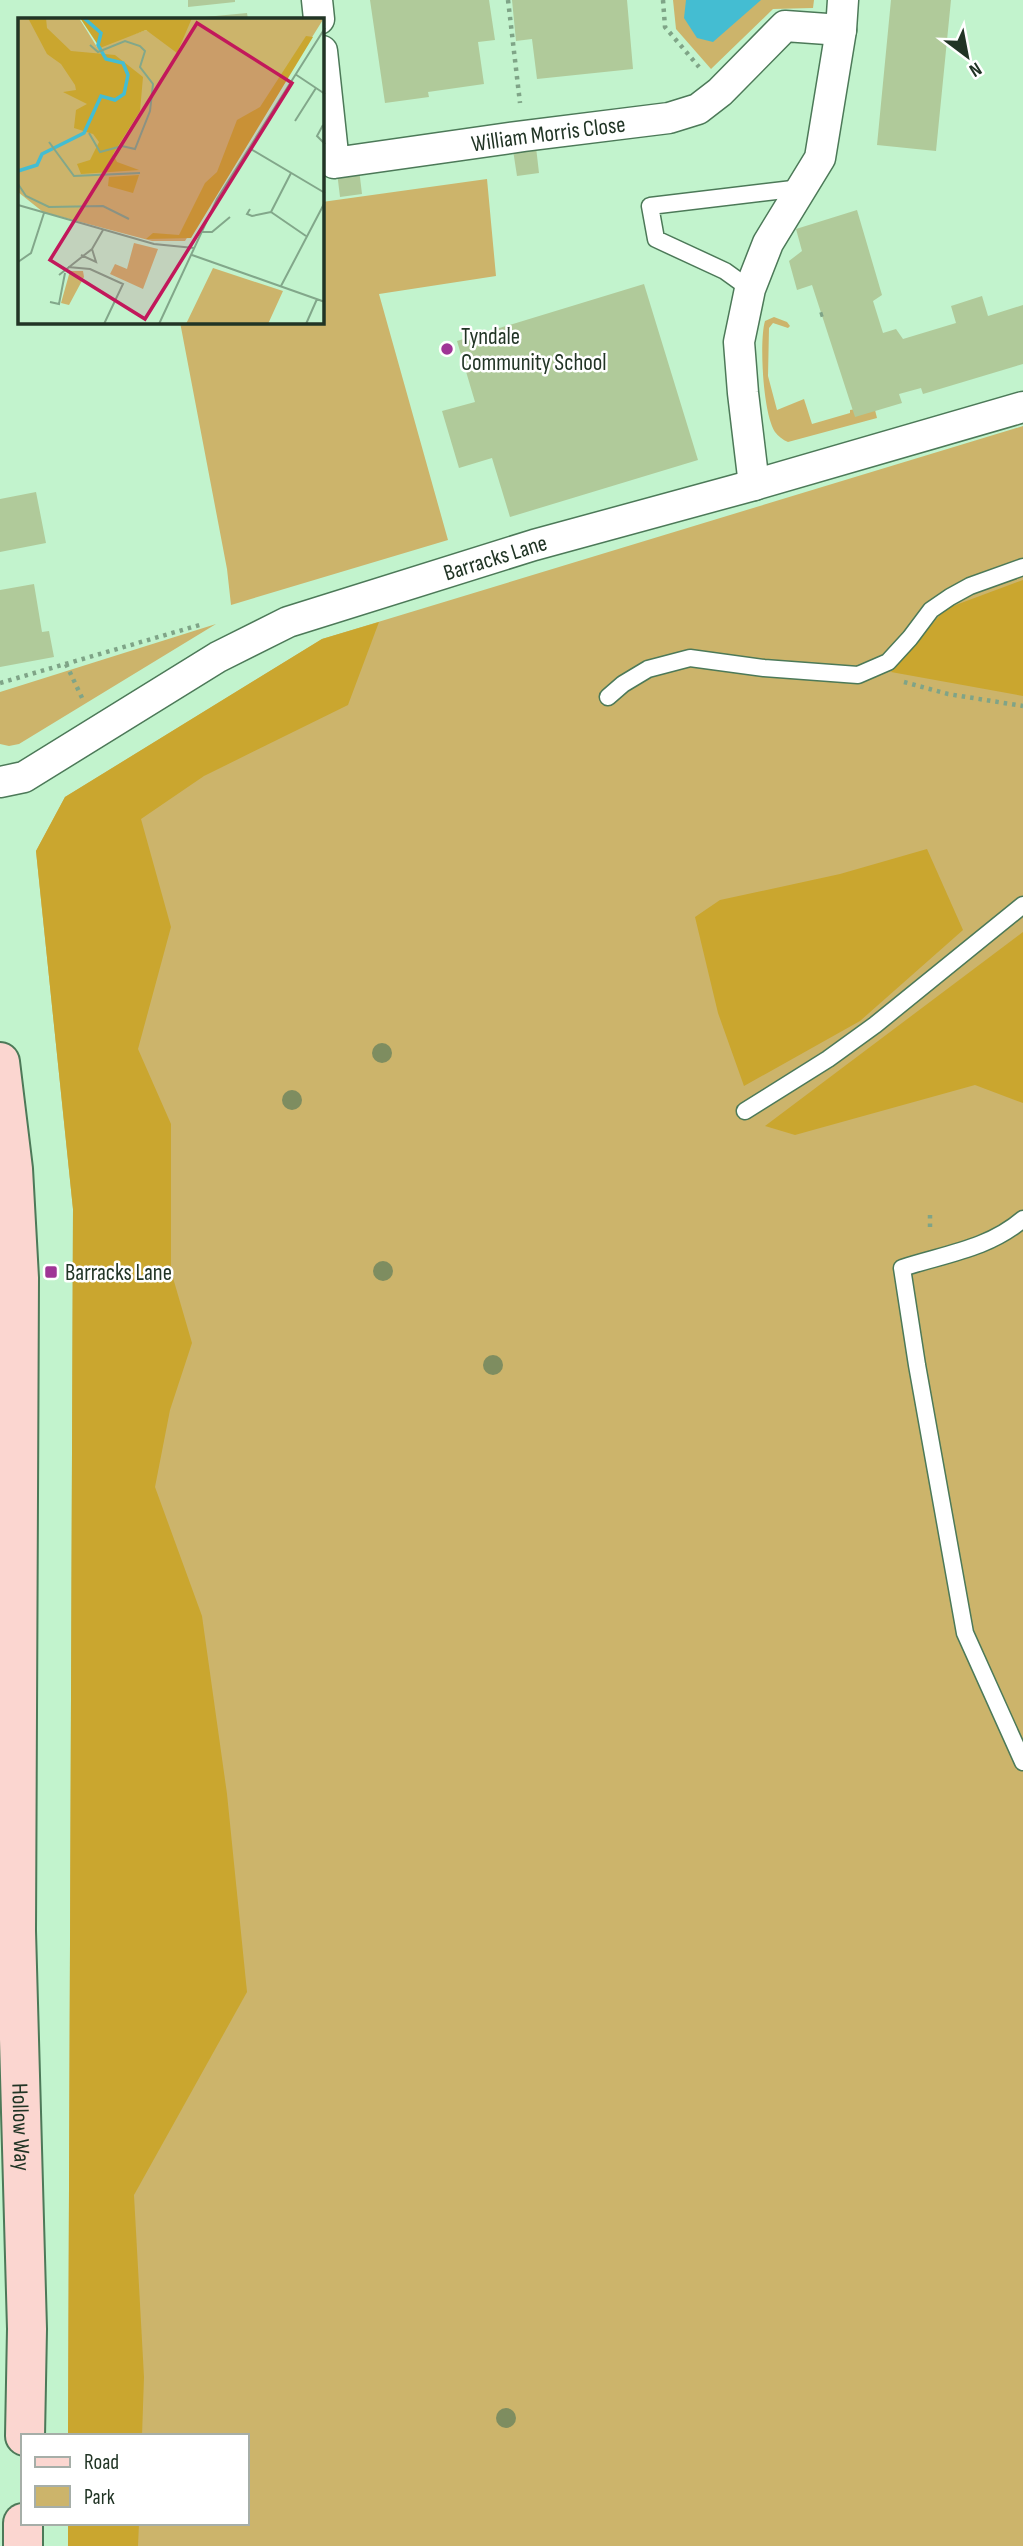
<svg xmlns="http://www.w3.org/2000/svg" width="1023" height="2546" font-family="'Sofia Sans Condensed',sans-serif">
<rect width="100%" height="100%" fill="#c2f3cd"/>
<path fill="#ccb46b" d="M 673,0 L 814,0 L 813,8 L 773,9 L 711,69 L 676,29 Z
M 487,179 L 496,276 L 379,294 L 448,540 L 231,605 L 227,569 L 180,322 L 322,322 L 322,202 Z
M 774,317 L 787,322 L 790,326 L 788,328 L 773,323 L 769,328 L 768,376 L 777,410 L 804,399 L 812,424 L 850,413 L 850,410 L 874,406 L 877,418 L 788,442 C 783,440 778,436 775,432 C 763,414 759,341 765,321 Z
M 1023,426 L 1023,2546 L 68,2546 L 68,2523 L 247,2523 L 247,2436 L 68,2436 L 73,1209 L 36,851 L 65,797 L 322,639 Z
M 216,624 L 19,744 L 9,746 L 0,744 L 0,692 Z"/>
<path fill="#caa62f" d="M 1023,580 L 1023,696 L 891,672 L 945,609 Z
M 379,622 L 348,705 L 204,776 L 141,819 L 171,927 L 138,1049 L 171,1124 L 171,1271 L 192,1343 L 170,1410 L 155,1487 L 202,1616 L 227,1794 L 247,1992 L 134,2195 L 144,2377 L 142,2436 L 68,2436 L 73,1209 L 36,851 L 65,797 L 322,639 Z
M 927,849 L 963,930 L 860,1021 L 744,1086 L 718,1013 L 695,917 L 720,900 L 840,874 Z
M 1023,932 L 1023,1103 L 975,1085 L 795,1135 L 765,1126 Z
M 68,2523 L 139,2523 L 138,2546 L 68,2546 Z"/>
<path fill="#44bdd2" d="M 686,0 L 761,0 L 713,42 L 697,38 L 684,18 Z"/>
<path fill="#b0ca9a" d="M 188,0 L 235,0 L 235,2 L 188,7 Z
M 370,0 L 489,0 L 495,40 L 478,42 L 484,84 L 428,92 L 429,97 L 385,103 Z
M 512,0 L 627,0 L 633,69 L 537,79 L 532,39 L 516,41 Z
M 891,0 L 951,0 L 936,151 L 877,145 Z
M 247,13 L 248,19 L 205,19 L 205,17 Z
M 536,147 L 539,173 L 517,176 L 513,150 Z
M 359,169 L 362,194 L 340,197 L 337,172 Z
M 857,210 L 882,295 L 873,301 L 883,333 L 896,329 L 903,339 L 956,323 L 951,306 L 982,296 L 988,316 L 1023,305 L 1023,364 L 923,394 L 921,388 L 899,394 L 902,403 L 855,417 L 812,285 L 797,290 L 789,261 L 802,251 L 796,229 Z
M 644,284 L 698,460 L 510,517 L 492,458 L 459,468 L 442,411 L 475,402 L 457,341 Z
M 36,492 L 46,543 L 0,552 L 0,499 Z
M 34,584 L 42,632 L 49,631 L 54,657 L 0,667 L 0,590 Z"/>
<g fill="none" stroke-linecap="round" stroke-linejoin="round">
<g stroke="#4c7958" stroke-width="19">
<path id="service" d="M 750,289 L 725,271 L 656,239 L 650,206 L 801,188
M 608,697 L 623,684 L 648,669 L 690,658 L 764,668 L 858,675 L 888,662 L 910,638 L 931,610 L 950,597 L 970,586 L 1023,567
M 745,1111 L 828,1059 L 875,1025 L 1023,905
M 1023,1219 C 988,1249 945,1254 902,1268 L 917,1365 L 965,1633 L 1023,1762"/>
</g>
<g stroke="#4c7958" stroke-width="33">
<g id="minor">
<path d="M 317,0 L 319,19"/>
<path id="s1" d="M 322,51 L 334,163 L 524,136 L 669,118 L 698,109 L 720,92 L 785,26 L 841,30"/>
<path d="M 754,485 L 743,393 L 739,342 L 750,289 L 768,243 L 820,158 L 841,30 L 843,0"/>
<path id="s2" d="M 0,782 L 24,777 L 218,657 L 288,622 L 534,545 L 754,485 L 1023,407"/>
</g>
</g>
<g stroke="#4c7958" stroke-width="42">
<g id="secondary">
<path id="s3" d="M 0,1062 L 13,1169 L 19,1278 L 16,1931 L 27,2329 L 25,2436"/>
<path d="M 23,2546 L 23,2523"/>
</g>
</g>
<path stroke="#7fa487" stroke-width="4.5" stroke-dasharray="3.5 5" stroke-linecap="butt" d="M 508,0 L 520,103
M 663,0 L 665,27 L 699,67
M 820,315 L 823,314
M 66,664 L 84,702
M 904,682 L 948,694 L 1023,706
M 0,683 L 203,624
M 930,1215 L 930,1232"/>
<use href="#service" stroke="#fff" stroke-width="16"/>
<use href="#minor" stroke="#fff" stroke-width="30"/>
<use href="#secondary" stroke="#fbd6d0" stroke-width="38"/>
</g>
<g fill="#7e8d60">
<circle cx="382" cy="1053" r="10"/>
<circle cx="292" cy="1100" r="10"/>
<circle cx="383" cy="1271" r="10"/>
<circle cx="493" cy="1365" r="10"/>
<circle cx="506" cy="2418" r="10"/>
</g>
<g fill="#9f3596" stroke="#fff" stroke-width="2.5">
<circle cx="447" cy="349" r="7"/>
<rect x="44" y="1265" width="14" height="14" rx="3.5"/>
</g>
<g text-anchor="middle" stroke-width="5" stroke-linejoin="round" paint-order="stroke">
<g font-size="23" fill="#213425" stroke="#fff">
<text dy="8" stroke="none"><textPath href="#s1" startOffset="329">William Morris Close</textPath></text>
<text dy="8" stroke="none"><textPath href="#s2" startOffset="548">Barracks Lane</textPath></text>
<text dy="8" stroke="none"><textPath href="#s3" startOffset="1066">Hollow Way</textPath></text>
</g>
<g font-size="23" fill="#213425" stroke="#fff" text-anchor="start">
<text x="461" y="344">Tyndale<tspan x="461" dy="26">Community School</tspan></text>
<text x="65" y="1280">Barracks Lane</text>
</g>
</g>
<g transform="translate(18 18)">
<rect width="306" height="306" fill="#c2f3cd"/>
<path d="M 0,0 L 61,0 L 79,29 L 128,12 L 144,20 L 174,0 L 306,0 L 167,223 L 134,223 L 25,194 L 0,174 ZM 116,225 L 140,231 L 125,271 L 92,256 L 97,246 L 109,251 ZM 195,250 L 265,273 L 250,306 L 168,306 ZM 52,253 L 65,253 L 66,259 L 51,287 L 43,285 Z" fill="#ccb46b"/>
<path d="M 10,0 L 28,0 L 29,10 L 53,33 L 97,37 L 125,59 L 122,93 L 95,136 L 99,144 L 121,152 L 63,156 L 59,146 L 72,142 L 81,124 L 75,116 L 56,110 L 58,92 L 69,86 L 45,74 L 58,72 L 57,67 L 43,46 L 29,36 ZM 62,0 L 174,0 L 159,35 L 128,12 L 82,30 ZM 288,18 L 295,19 L 173,220 L 128,221 L 135,215 L 161,217 L 187,165 L 199,154 L 219,102 L 242,89 ZM 121,157 L 115,175 L 90,168 L 91,159 Z" fill="#caa62f"/>
<path fill="none" stroke="#44bdd2" stroke-width="3.5" d="M 0,153 L 19,147 L 24,136 L 66,115 L 83,78 L 97,82 L 106,76 L 110,57 L 105,45 L 88,41 L 80,27 L 83,15 L 66,0"/>
<path fill="none" stroke="#82a78a" stroke-width="2" d="M 277,56 L 307,76M 277,103 L 298,70M 305,107 L 299,118 L 307,126M 71,115 L 82,134 L 104,128 L 117,131 L 132,93 L 135,66 L 122,49 L 127,33 L 122,28 L 107,23 L 80,34 L 72,27M 31,124 L 56,158 L 122,155M 231,130 L 307,175M 273,155 L 253,194 L 288,218M 0,166 L 8,178 L 31,189 L 85,188 L 111,201M 0,187 L 136,226 L 176,230M 232,191 L 229,196 L 234,198 L 253,194M 183,214 L 194,214 L 212,199M 63,237 L 78,244 L 74,231M 174,237 L 307,284M 0,244 L 13,235 L 26,195M 50,249 L 72,251 L 105,266 L 86,306M 41,257 L 74,231 L 85,212M 263,268 L 307,184M 32,284 L 41,286 L 47,255M 141,306 L 199,181 L 307,10M 288,306 L 299,281"/>
<path fill="#c2185b" fill-opacity="0.15" stroke="#c2185b" stroke-width="3.5" d="M 179,5 L 274,65 L 127,301 L 32,242 Z"/>
<rect width="306" height="306" fill="none" stroke="#213425" stroke-width="3.5"/>
</g>
<rect x="21" y="2434" width="228" height="91" fill="#ffffff" stroke="#a6aea8" stroke-width="2"/>
<rect x="35" y="2457" width="35" height="10" fill="#fbd6d0" stroke="#a6aea8" stroke-width="2"/>
<text x="84" y="2469" font-size="21" fill="#213425">Road</text>
<rect x="35" y="2486" width="35" height="21" fill="#ccb46b" stroke="#a6aea8" stroke-width="2"/>
<text x="84" y="2504" font-size="21" fill="#213425">Park</text>
<g transform="translate(967 56) rotate(148)" stroke="#ffffff" stroke-width="5" paint-order="stroke">
<path d="M0-5L12 26L0 18L-12 26Z" fill="#213425"/>
<text y="-10" font-size="19" font-weight="bold" text-anchor="middle" fill="#213425">N</text>
</g>
</svg>
